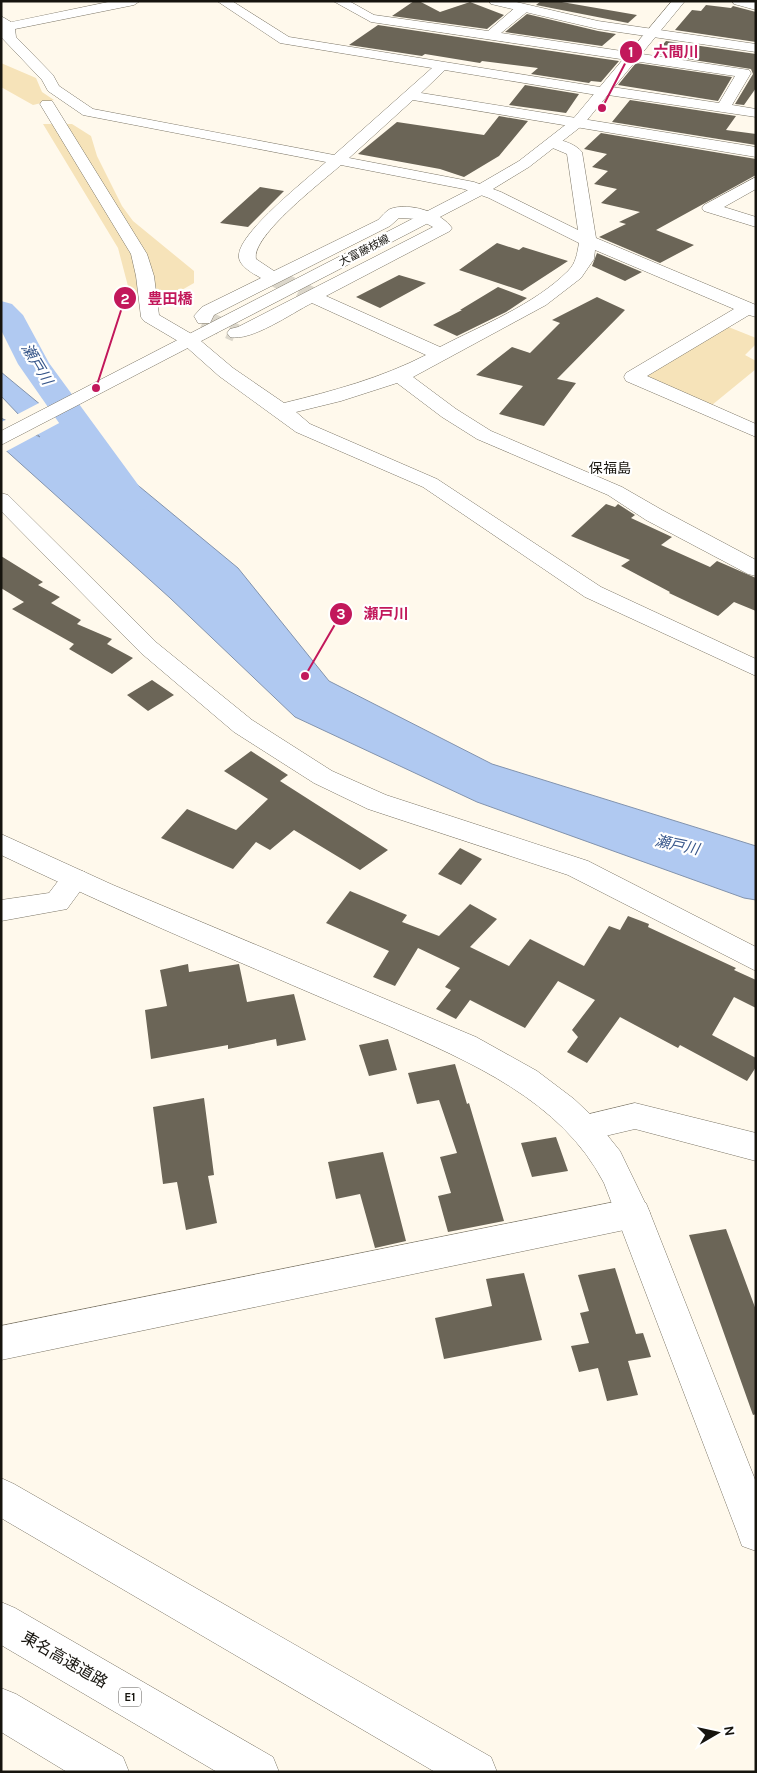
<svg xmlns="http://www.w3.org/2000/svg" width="757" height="1773" font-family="Karla,'Noto Sans JP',sans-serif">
<rect width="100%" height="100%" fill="#fff9ec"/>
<path fill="#f6e3b9" d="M 1,63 L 36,78 L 42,92 L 54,100 L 33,105 L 1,87 Z
M 43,124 L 72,124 L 91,136 L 97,156 L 122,206 L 133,221 L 194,271 L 194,283 L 152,307 L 129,290 L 118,248 Z
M 726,326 L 756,338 L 756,344 L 745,355 L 756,361 L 756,369 L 712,405 L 643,376 Z"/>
<path fill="#b0c9f1" stroke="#8293ad" d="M 1,372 L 238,568 L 329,681 L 492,764 L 756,846 L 756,900 L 744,898 L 477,802 L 295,717 L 170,598 L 1,446 L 1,418 L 40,437 L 1,396 Z"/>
<path fill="#fff9ec" d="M 41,402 L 63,421 L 5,452 L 1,449 L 1,422 L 8,419 L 30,430 L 16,415 Z"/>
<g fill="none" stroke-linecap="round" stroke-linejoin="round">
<path fill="#b0c9f1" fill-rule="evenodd" d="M 1,301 L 12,304 L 23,315 L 49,363 L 150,501 L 145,509 L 132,512 L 119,509 L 18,364 L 1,330 Z"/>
</g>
<path fill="#6b6557" d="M 414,1 L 419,1 L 440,12 L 470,2 L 504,15 L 487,29 L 392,16 Z
M 541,1 L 556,1 L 637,15 L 628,23 L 536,5 Z
M 706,5 L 731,8 L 733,6 L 756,12 L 756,42 L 675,30 L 692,10 L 701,11 Z
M 527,14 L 598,31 L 616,34 L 602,46 L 505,32 Z
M 378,25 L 619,61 L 601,82 L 591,81 L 589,83 L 531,74 L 538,68 L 482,61 L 480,63 L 425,54 L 422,56 L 349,45 Z
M 666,41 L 756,54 L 756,88 L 744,105 L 735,104 L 753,74 L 751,69 L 655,54 Z
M 636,63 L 732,77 L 718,101 L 618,85 Z
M 525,85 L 579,94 L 566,113 L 509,105 Z
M 630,100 L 736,116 L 726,130 L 756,134 L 756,145 L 612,122 Z
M 499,116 L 528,121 L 499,156 L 464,177 L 440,169 L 358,154 L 397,122 L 484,135 Z
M 601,133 L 756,159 L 756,175 L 656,230 L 694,245 L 660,263 L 599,237 L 626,224 L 619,222 L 640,212 L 601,203 L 617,189 L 594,184 L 608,171 L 592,167 L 607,154 L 584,149 Z
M 260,187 L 284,191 L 248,227 L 220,223 Z
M 497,243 L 519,250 L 523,247 L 568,261 L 522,291 L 459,270 Z
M 597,253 L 642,272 L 625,281 L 592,266 Z
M 399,275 L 426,283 L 380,308 L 356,297 Z
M 498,287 L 527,298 L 506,312 L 457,336 L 433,325 L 462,310 L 460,310 Z
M 597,297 L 625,310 L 557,379 L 576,383 L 544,426 L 499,414 L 523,386 L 476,375 L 512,347 L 530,353 L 560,323 L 552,320 Z
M 606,504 L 615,507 L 618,504 L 635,515 L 631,518 L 672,537 L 661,545 L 710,567 L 717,561 L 756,578 L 756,611 L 734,602 L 718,616 L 669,593 L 670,592 L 621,566 L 630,560 L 571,536 Z
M 1,556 L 43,582 L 38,585 L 60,597 L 51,603 L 81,620 L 77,624 L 112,639 L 107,644 L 133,658 L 112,674 L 69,649 L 74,644 L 12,609 L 24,602 L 1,588 Z
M 152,680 L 174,695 L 148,711 L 127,695 Z
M 251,751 L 288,775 L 280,781 L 388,850 L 360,870 L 294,830 L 270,850 L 256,842 L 233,869 L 161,838 L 187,809 L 236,830 L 268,799 L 224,771 Z
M 460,848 L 482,859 L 461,885 L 438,874 Z
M 350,891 L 407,915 L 402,922 L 439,936 L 470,904 L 497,919 L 470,947 L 509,966 L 530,939 L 584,966 L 609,926 L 620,930 L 628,916 L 649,924 L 648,927 L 736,968 L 734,970 L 756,980 L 756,1008 L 734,997 L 712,1035 L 756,1058 L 756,1067 L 747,1081 L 680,1045 L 678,1048 L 620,1017 L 587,1063 L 567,1052 L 578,1037 L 572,1030 L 595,1000 L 558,981 L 525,1028 L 470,1000 L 456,1019 L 436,1009 L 451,990 L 445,987 L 460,968 L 418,948 L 395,986 L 373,977 L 389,951 L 326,923 Z
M 188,964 L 189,972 L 239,964 L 247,1002 L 294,994 L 306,1040 L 277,1046 L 276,1039 L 228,1049 L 228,1045 L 151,1059 L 145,1010 L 167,1006 L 160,970 Z
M 388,1039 L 397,1070 L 369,1076 L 359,1045 Z
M 455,1064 L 467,1104 L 469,1103 L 504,1221 L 448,1232 L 438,1196 L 451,1193 L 440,1157 L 457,1153 L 439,1100 L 417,1104 L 408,1073 Z
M 204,1098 L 214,1175 L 208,1176 L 217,1223 L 186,1230 L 177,1182 L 163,1184 L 153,1107 Z
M 556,1137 L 568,1171 L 532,1177 L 521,1143 Z
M 383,1152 L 406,1241 L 375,1248 L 360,1194 L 336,1199 L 328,1162 Z
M 726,1229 L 756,1310 L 756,1414 L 753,1415 L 689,1235 Z
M 615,1268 L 636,1334 L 643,1333 L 651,1357 L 628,1361 L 638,1395 L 607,1401 L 598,1368 L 579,1372 L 571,1346 L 589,1343 L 580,1313 L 589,1311 L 578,1275 Z
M 524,1273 L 542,1340 L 444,1359 L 435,1318 L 492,1306 L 486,1279 Z"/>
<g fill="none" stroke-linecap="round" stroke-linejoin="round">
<path stroke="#dcd7cb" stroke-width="18" stroke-dasharray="18 9" stroke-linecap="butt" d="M 275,278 L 312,296
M 204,319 L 236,333"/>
<g stroke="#7c7667" stroke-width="1">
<path id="minor" d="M 113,1 L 140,1 L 134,5 L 15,29 L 16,37 L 53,75 L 59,86 L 93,109 L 334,155 L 432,68 L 280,43 L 217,1 L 232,1 L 289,37 L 600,87 L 605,86 L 719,103 L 735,76 L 371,22 L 333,1 L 349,1 L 374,15 L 488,31 L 518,5 L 528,5 L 529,8 L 528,11 L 501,33 L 749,70 L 751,73 L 732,105 L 756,109 L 756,117 L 608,95 L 603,96 L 445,70 L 421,93 L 756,147 L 756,157 L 413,100 L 349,158 L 474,182 L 501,192 L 578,230 L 567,154 L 548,146 L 545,143 L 548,140 C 557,137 576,144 582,152 L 596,238 L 756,305 L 756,317 L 749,315 L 647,376 L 756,424 L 756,437 L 626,381 L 624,377 L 626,373 L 734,309 L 595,250 L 594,259 L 581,278 L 546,305 L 413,377 L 456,409 L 491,431 L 622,487 L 662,510 L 756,560 L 756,576 L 748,574 L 646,520 L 608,495 L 477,439 L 442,417 L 397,383 L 341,401 L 296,412 L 310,424 L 437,479 L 601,587 L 756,659 L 756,676 L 585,597 L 423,487 L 296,432 L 219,376 L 183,344 L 144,321 L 141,317 L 136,276 L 131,254 L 40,104 L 42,101 L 52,101 L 54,104 L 147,254 L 154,276 L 159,315 L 195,336 L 233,368 L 284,403 C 333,391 381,378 426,355 L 312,303 C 292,313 251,342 230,337 L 227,333 L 230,329 L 238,327 L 433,227 L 418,219 L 399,218 L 390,226 L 214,315 L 210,323 L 198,323 L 194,316 L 202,307 L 261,278 C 252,273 237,265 239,254 C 241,231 307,179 326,162 L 83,115 L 48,91 L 42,80 L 2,38 L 1,16 L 11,22 ZM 341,165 L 464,189 L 489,198 L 579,243 C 577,254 576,263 568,271 C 534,305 482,325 440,347 L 326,296 L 450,231 L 452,228 C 441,212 409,202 390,209 C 386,211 382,216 378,220 L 274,271 L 256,259 C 251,236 323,181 341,165 Z
M 732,1 L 756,2 L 756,10 L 734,4 Z
M 756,177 L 756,189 L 724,207 L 756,217 L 756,227 L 704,211 L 702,208 L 704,205 Z
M 1,493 L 8,495 L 157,643 L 252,720 L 332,771 L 386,795 L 588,861 L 756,947 L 756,971 L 568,875 L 368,809 L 314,783 L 234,732 L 141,653 L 1,511 Z
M 75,869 L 85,872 L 89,879 L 67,909 L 1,921 L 1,900 L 49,893 L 65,872 Z
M 635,1103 L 756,1133 L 756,1161 L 635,1129 L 584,1141 L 573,1138 L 568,1128 L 573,1118 Z
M 634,1198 L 646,1203 L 650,1213 L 646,1223 L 634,1228 L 1,1360 L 1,1326 Z
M 1,1478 L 14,1484 L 491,1757 L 497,1772 L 435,1772 L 1,1518 Z"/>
</g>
<g stroke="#7c7667" stroke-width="1">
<path id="tertiary" d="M 489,1 L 512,1 L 598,21 L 756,44 L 756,52 L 598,29 L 491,4 Z
M 1,834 L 113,885 L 476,1037 L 537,1071 L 574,1099 L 591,1115 L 620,1151 L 650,1213 L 756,1482 L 756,1551 L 742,1546 L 737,1532 L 604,1183 C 561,1100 470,1062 389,1026 C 346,1008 303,990 260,971 C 173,934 87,896 1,855 Z"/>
</g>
<g stroke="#7c7667" stroke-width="1">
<path id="secondary" d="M 672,1 L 685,1 L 583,125 L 529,167 L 488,192 L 1,445 L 1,431 L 476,186 L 519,161 L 573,119 Z"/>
</g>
<g stroke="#7c7667" stroke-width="1">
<path id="motorway" d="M 1,1602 L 15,1608 L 273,1757 L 279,1772 L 217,1772 L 1,1645 Z
M 1,1688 L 16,1694 L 123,1757 L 129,1772 L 67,1772 L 1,1732 Z"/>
</g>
<use href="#minor" fill="#fff" fill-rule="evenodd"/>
<use href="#tertiary" fill="#fff" fill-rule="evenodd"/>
<use href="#secondary" fill="#fff" fill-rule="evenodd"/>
<use href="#motorway" fill="#fff" fill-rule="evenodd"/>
</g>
<g text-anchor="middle" stroke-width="4.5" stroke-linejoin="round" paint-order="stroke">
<g font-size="11" fill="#16140e" stroke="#fff">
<text transform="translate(364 250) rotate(-27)" y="4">大富藤枝線</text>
</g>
<rect fill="#fff" stroke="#5c5a56" stroke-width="1" x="119" y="1687.5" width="22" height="19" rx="4"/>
<g font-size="12" font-weight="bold" fill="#16140e">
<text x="130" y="1701">E1</text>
</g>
<g font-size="14" fill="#16140e" stroke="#fff">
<text x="610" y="473">保福島</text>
</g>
<g font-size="15" font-style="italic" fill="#38578b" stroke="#fff">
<text transform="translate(37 364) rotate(59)" y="5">瀬戸川</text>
<text transform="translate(677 845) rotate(12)" y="5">瀬戸川</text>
</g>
<g font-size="16" fill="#16140e" stroke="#fff">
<text transform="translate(65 1659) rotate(30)" y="6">東名高速道路</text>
</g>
</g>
<path fill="none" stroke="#c2185b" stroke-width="2" d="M602 108L631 52M96 388L125 298M305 676L341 614"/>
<g fill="#c2185b" stroke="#fff" stroke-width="2">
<circle cx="602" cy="108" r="5"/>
<circle cx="96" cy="388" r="5"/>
<circle cx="305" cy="676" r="5"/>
<circle cx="631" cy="52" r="12"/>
<circle cx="125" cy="298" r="12"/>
<circle cx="341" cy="614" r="12"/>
</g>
<g font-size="15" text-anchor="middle" font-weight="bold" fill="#fff">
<text x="631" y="57">1</text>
<text x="125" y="304">2</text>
<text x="341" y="619">3</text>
</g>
<g font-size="15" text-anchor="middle" font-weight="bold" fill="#c2185b" stroke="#fff" stroke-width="4.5" stroke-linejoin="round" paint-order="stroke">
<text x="676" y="57">六間川</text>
<text x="170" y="304">豊田橋</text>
<text x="386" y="619">瀬戸川</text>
</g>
<rect width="757" height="1773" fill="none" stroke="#16140e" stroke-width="5"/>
<g transform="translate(717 1733) rotate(81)" stroke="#ffffff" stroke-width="4" paint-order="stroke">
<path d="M0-4L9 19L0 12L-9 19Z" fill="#16140e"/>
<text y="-8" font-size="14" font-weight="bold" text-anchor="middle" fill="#16140e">N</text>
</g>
</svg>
